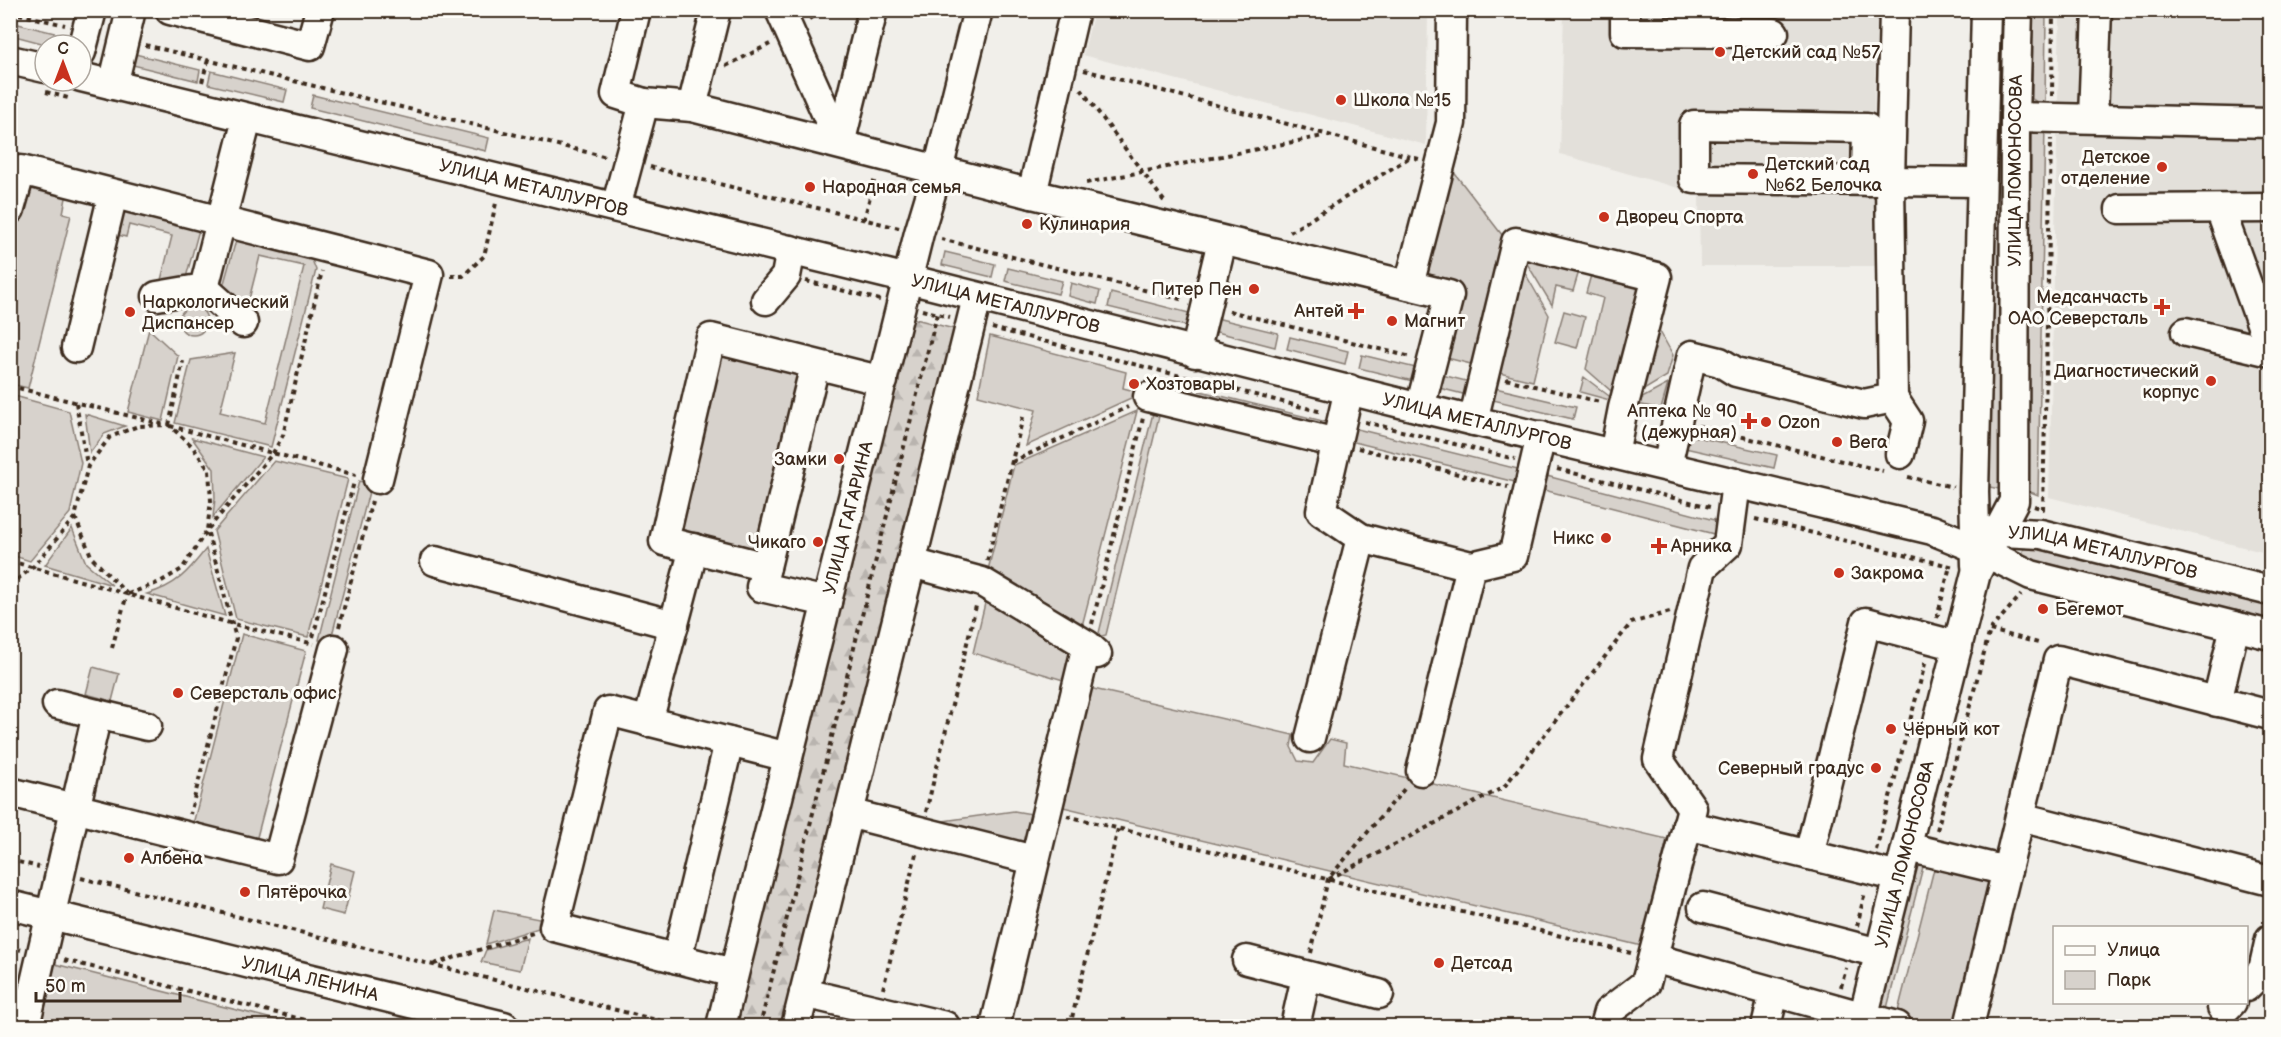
<svg xmlns="http://www.w3.org/2000/svg" width="2281" height="1037" font-family="'Balsamiq Sans',sans-serif">
<defs>
<pattern id="forest-firs" width="22" height="20" patternUnits="userSpaceOnUse" patternTransform="scale(1.5)"><rect width="22" height="20" fill="#d7d2cc"/><path d="M5 1l3.5 6h-7zM16 11l3.5 6h-7z" fill="#b9b4af"/></pattern>
</defs>
<rect width="100%" height="100%" fill="#f1efea"/>
<filter id="ink" filterUnits="userSpaceOnUse"><feTurbulence type="fractalNoise" baseFrequency=".0167" numOctaves="2"/><feDisplacementMap in="SourceGraphic" scale="12" xChannelSelector="R" yChannelSelector="G"/><feConvolveMatrix kernelMatrix="1 2 1 2 8 2 1 2 1" color-interpolation-filters="sRGB"/></filter>
<g filter="url(#ink)">
<path fill="#e3e0da" d="M 1094,11 L 1428,11 L 1426,145 L 1083,55 Z
M 1564,11 L 1878,11 L 1874,97 L 1878,266 L 1700,266 L 1699,194 L 1560,154 Z
M 2060,11 L 2270,11 L 2270,554 L 2049,497 Z"/>
<path fill="#d7d2cc" stroke="#897e75" stroke-width="1.5" d="M 1995,11 L 2011,11 L 2004,490 L 1985,486 Z
M 2033,11 L 2046,11 L 2045,107 L 2032,99 Z
M 10,22 L 75,38 L 73,45 L 49,45 L 11,35 Z
M 131,53 L 200,70 L 198,81 L 129,64 Z
M 211,71 L 287,90 L 284,102 L 208,84 Z
M 313,95 L 489,138 L 486,151 L 310,108 Z
M 2045,125 L 2038,495 L 2028,491 L 2031,135 Z
M 1449,166 L 1509,244 L 1479,366 L 1439,356 L 1456,282 L 1422,272 Z
M 22,182 L 67,193 L 63,213 L 71,215 L 28,388 L 11,384 L 10,289 L 15,272 L 11,271 L 10,231 Z
M 121,206 L 200,226 L 182,292 L 157,296 L 172,236 L 129,225 L 126,237 L 114,234 Z
M 238,233 L 309,252 L 316,270 L 271,447 L 175,423 L 191,360 L 235,353 L 220,412 L 265,423 L 304,266 L 260,256 L 243,323 L 219,301 Z
M 945,252 L 995,264 L 992,277 L 942,265 Z
M 1523,257 L 1579,271 L 1573,291 L 1556,287 L 1552,305 Z
M 1521,266 L 1549,315 L 1533,381 L 1495,372 Z
M 1008,268 L 1062,281 L 1058,294 L 1005,281 Z
M 1591,275 L 1644,288 L 1618,397 L 1586,369 L 1603,298 L 1586,293 Z
M 1071,283 L 1100,291 L 1097,304 L 1068,296 Z
M 1111,293 L 1193,314 L 1190,327 L 1108,307 Z
M179 321a14 14 0 1 1 28 0a14 14 0 1 1-28 0Z
M 1564,311 L 1585,317 L 1577,348 L 1555,342 Z
M 1212,317 L 1278,333 L 1275,347 L 1209,330 Z
M 1654,321 L 1673,355 L 1667,376 L 1634,396 Z
M 149,329 L 178,356 L 163,421 L 128,412 Z
M 717,330 L 812,353 L 761,562 L 668,538 Z
M 990,336 L 1126,372 L 1123,388 L 1142,393 L 1026,446 L 1036,410 L 978,395 Z
M 1290,337 L 1348,351 L 1345,364 L 1287,349 Z
M 1362,355 L 1416,368 L 1413,381 L 1359,368 Z
M 1438,374 L 1474,383 L 1471,396 L 1435,387 Z
M 1584,377 L 1617,402 L 1580,392 Z
M 1160,381 L 1335,424 L 1332,438 L 1157,394 Z
M 1668,384 L 1661,409 L 1633,403 Z
M 1491,387 L 1576,407 L 1573,419 L 1489,399 Z
M 11,395 L 69,411 L 81,463 L 70,513 L 30,561 L 11,555 Z
M 1137,411 L 1081,630 L 986,578 L 1014,465 Z
M 1160,412 L 1106,635 L 1098,637 L 1153,413 Z
M 85,414 L 125,426 L 104,434 L 90,453 Z
M 1349,427 L 1526,471 L 1523,484 L 1346,440 Z
M 1679,433 L 1777,455 L 1774,468 L 1676,446 Z
M 192,438 L 263,457 L 213,517 L 215,498 L 214,469 Z
M 274,461 L 348,479 L 308,637 L 236,619 L 214,531 Z
M 1543,475 L 1718,521 L 1714,534 L 1540,489 Z
M 359,481 L 371,484 L 330,643 L 319,640 Z
M 72,528 L 86,563 L 112,585 L 45,565 Z
M 2025,544 L 2270,605 L 2270,622 L 2021,560 Z
M 206,549 L 225,616 L 147,594 C 176,586 188,572 206,549 Z
M 987,595 L 1079,647 L 1070,682 L 973,653 Z
M 242,634 L 306,651 L 256,841 L 193,824 Z
M 93,667 L 119,674 L 112,701 L 86,694 Z
M 1085,687 L 1293,735 L 1291,747 L 1298,761 L 1313,763 L 1330,739 L 1346,743 L 1344,763 L 1667,839 L 1642,946 L 1055,805 Z
M 1014,811 L 1038,815 L 1029,844 L 936,822 Z
M 1912,851 L 1926,855 L 1884,1020 L 1870,1016 Z
M 1937,857 L 2003,872 L 1966,1026 L 1911,1026 L 1895,1023 Z
M 331,864 L 355,871 L 344,915 L 320,909 Z
M 494,910 L 544,920 L 542,927 L 486,944 Z
M 528,938 L 520,970 L 481,962 L 486,950 Z
M 55,964 L 300,1026 L 58,1026 L 41,1022 Z"/>
<path fill="url(#forest-firs)" stroke="#897e75" stroke-width="1.5" d="M 908,317 L 958,330 L 783,1026 L 765,1026 L 732,1018 Z"/>
<g fill="none" stroke-linecap="round" stroke-linejoin="round">
<g stroke="#3b2a1e" stroke-width="33">
<g id="minor">
<path d="M 170,10 L 310,46 L 320,10"/>
<path d="M 636,10 L 616,94 L 644,103"/>
<path d="M 780,10 L 840,144"/>
<path d="M 1625,10 L 1625,32 L 1774,33"/>
<path d="M 81,52 L 92,10"/>
<path d="M 10,60 L 45,68"/>
<path id="s1" d="M 81,77 L 908,279 L 1420,408 L 1932,530 L 1976,548 L 2031,575 L 2270,635"/>
<path d="M 113,85 L 131,10"/>
<path d="M 692,107 L 716,10"/>
<path d="M 2015,117 L 2270,123"/>
<path d="M 2093,117 L 2097,10"/>
<path d="M 840,144 L 873,10"/>
<path d="M 1866,181 L 1867,128 L 1694,125 L 1694,179 L 1981,182"/>
<path d="M 1032,194 L 1449,295 L 1420,408"/>
<path d="M 616,207 L 644,103 L 692,107 L 1032,194 L 1075,10"/>
<path d="M 10,209 L 21,170 L 429,274 L 378,479"/>
<path d="M 2120,209 L 2270,208"/>
<path d="M 2220,209 L 2270,348"/>
<path d="M 1409,285 L 1451,123 L 1452,10"/>
<path d="M 204,288 L 243,323"/>
<path d="M 157,296 L 204,288 L 247,119"/>
<path d="M 766,300 L 786,276 L 791,250"/>
<path d="M 2186,332 L 2270,352"/>
<path d="M 76,348 L 113,194"/>
<path d="M 1195,353 L 1222,241"/>
<path d="M 815,365 L 766,567 L 664,541 L 711,338 L 883,381"/>
<path d="M 1349,389 L 1321,511 L 1361,538 L 1471,566 L 1513,556 L 1541,436"/>
<path d="M 1148,397 L 1337,443"/>
<path d="M 1893,398 L 1908,421 L 1900,454"/>
<path d="M 1473,421 L 1516,242 L 1657,277 L 1623,408 L 1614,454"/>
<path d="M 1667,466 L 1692,355 L 1720,362 L 1736,372 L 1864,404 L 1893,398 L 1890,181 L 1894,10"/>
<path id="s2" d="M 1982,531 L 2041,534 L 2270,591"/>
<path d="M 435,561 L 674,625"/>
<path d="M 912,563 L 982,582 L 1087,645 L 1097,654"/>
<path d="M 1976,565 L 1974,492 L 1986,10"/>
<path d="M 766,567 L 761,587 L 827,602"/>
<path d="M 2217,702 L 2235,626"/>
<path d="M 97,714 L 147,726"/>
<path d="M 648,722 L 694,548"/>
<path d="M 1310,738 L 1361,538"/>
<path d="M 1421,771 L 1471,566"/>
<path d="M 10,792 L 278,859 L 334,649"/>
<path d="M 848,813 L 1034,860"/>
<path d="M 2020,817 L 2270,881"/>
<path d="M 1687,825 L 1899,877"/>
<path d="M 1907,847 L 2007,871"/>
<path d="M 1809,855 L 1866,622 L 1958,646"/>
<path id="s3" d="M 10,905 L 504,1026"/>
<path d="M 1703,907 L 1879,953"/>
<path d="M 1653,958 L 1897,1026"/>
<path d="M 677,959 L 729,742"/>
<path d="M 1247,960 L 1379,994"/>
<path d="M 733,973 L 554,927 L 608,711 L 788,757"/>
<path d="M 2246,987 L 2263,970 L 2270,939"/>
<path d="M 804,993 L 945,1026"/>
<path d="M 2222,1007 L 2226,1008 L 2232,1002"/>
<path d="M 25,1026 L 97,714 L 57,704"/>
<path id="s4" d="M 721,1026 L 919,233 L 938,170 L 978,10"/>
<path d="M 796,1026 L 977,298"/>
<path d="M 995,1026 L 1087,645"/>
<path d="M 1295,1026 L 1306,977"/>
<path d="M 1604,1026 L 1608,1012 L 1646,983 L 1692,808 L 1658,759 L 1702,568 L 1728,544 L 1736,483"/>
<path d="M 1766,1026 L 1774,993"/>
<path id="s5" d="M 1861,1026 L 1976,573 L 2014,501 L 2015,117 L 2018,10"/>
<path d="M 1969,1026 L 2058,660 L 2270,715"/>
</g>
</g>
<path stroke="#3b2a1e" stroke-width="4" stroke-dasharray="4.5 4.5" stroke-linecap="butt" d="M 10,12 L 65,25
M 809,19 L 822,10
M 145,45 L 607,157
M 726,66 L 770,44
M 1084,70 L 1419,159
M 202,82 L 208,60
M 1081,89 L 1164,201
M 46,92 L 68,98
M 2052,96 L 2053,10
M 650,167 L 899,228
M 1086,183 L 1323,136
M 864,220 L 875,177
M 1290,232 L 1410,157
M 941,239 L 1184,300
M 451,276 L 463,276 L 484,256 L 496,203
M 806,281 L 880,300
M 922,310 L 950,317
M 1229,311 L 1411,357
M 992,328 L 1322,412
M 1506,379 L 1600,402
M 10,386 L 162,424
M 76,403 L 87,465
M 1365,422 L 1515,459
M 169,425 L 183,361
M 170,426 L 356,475
M 1698,426 L 1883,471
M 1358,448 L 1508,487
M 1012,462 L 1128,407
M 1557,469 L 1710,507
M 1908,477 L 1953,487
M 2034,506 L 2043,509 L 2051,139
M 1755,519 L 1954,567
M 10,561 L 233,624 L 314,644
M 987,561 L 1024,413
M 10,585 L 32,568 L 75,517
M 127,594 L 92,558 L 75,517 L 88,466 L 110,437 L 138,426 L 169,425 L 192,446 L 209,470 L 211,501 L 207,530 L 236,638 L 190,814
M 128,594 L 160,582 L 182,569 L 207,530 L 273,453 L 283,435 L 322,271
M 1937,618 L 1950,566
M 1092,624 L 1143,418
M 339,627 L 372,501
M 1990,630 L 2042,644
M 313,637 L 354,482
M 112,648 L 127,594
M 926,812 L 976,606
M 1067,816 L 1631,953
M 1937,830 L 1990,630 L 2021,595
M 1876,850 L 1926,660
M 10,860 L 39,867
M 81,878 L 681,1026
M 1329,879 L 1504,787 L 1631,623 L 1670,612
M 1857,926 L 1865,892
M 10,947 L 21,950
M 1311,953 L 1328,879 L 1406,787
M 64,960 L 329,1026
M 434,964 L 533,933
M 1841,987 L 1846,968
M 883,989 L 916,854
M 760,1026 L 937,314
M 1070,1026 L 1118,829"/>
<use href="#minor" stroke="#fdfcf7" stroke-width="28"/>
</g>
</g>
<g fill="#c8321e" stroke="#fdfcf7" stroke-width="2">
<circle cx="1720" cy="52" r="6"/>
<circle cx="1341" cy="100" r="6"/>
<circle cx="2162" cy="167" r="6"/>
<circle cx="1753" cy="174" r="6"/>
<circle cx="810" cy="187" r="6"/>
<circle cx="1604" cy="217" r="6"/>
<circle cx="1027" cy="224" r="6"/>
<circle cx="1254" cy="289" r="6"/>
<path d="M2159 298h6v6h6v6h-6v6h-6v-6h-6v-6h6z"/>
<path d="M1353 302h6v6h6v6h-6v6h-6v-6h-6v-6h6z"/>
<circle cx="130" cy="312" r="6"/>
<circle cx="1392" cy="321" r="6"/>
<circle cx="2211" cy="381" r="6"/>
<circle cx="1134" cy="384" r="6"/>
<path d="M1746 412h6v6h6v6h-6v6h-6v-6h-6v-6h6z"/>
<circle cx="1766" cy="422" r="6"/>
<circle cx="1837" cy="442" r="6"/>
<circle cx="839" cy="459" r="6"/>
<circle cx="1606" cy="538" r="6"/>
<circle cx="818" cy="542" r="6"/>
<path d="M1656 537h6v6h6v6h-6v6h-6v-6h-6v-6h6z"/>
<circle cx="1839" cy="573" r="6"/>
<circle cx="2043" cy="609" r="6"/>
<circle cx="178" cy="693" r="6"/>
<circle cx="1891" cy="729" r="6"/>
<circle cx="1876" cy="768" r="6"/>
<circle cx="129" cy="858" r="6"/>
<circle cx="245" cy="892" r="6"/>
<circle cx="1439" cy="963" r="6"/>
</g>
<g text-anchor="middle" stroke-width="6" stroke-linejoin="round" paint-order="stroke">
<g font-size="18" fill="#3b2a1e" stroke="#fdfcf7" text-anchor="start">
<text x="1732" y="58">Детский сад №57</text>
<text x="1353" y="106">Школа №15</text>
<text x="2150" y="163" text-anchor="end">Детское<tspan x="2150" dy="21">отделение</tspan></text>
<text x="1765" y="170">Детский сад<tspan x="1765" dy="21">№62 Белочка</tspan></text>
<text x="822" y="193">Народная семья</text>
<text x="1616" y="223">Дворец Спорта</text>
<text x="1039" y="230">Кулинария</text>
<text x="1242" y="295" text-anchor="end">Питер Пен</text>
<text x="2148" y="303" text-anchor="end">Медсанчасть<tspan x="2148" dy="21">ОАО Северсталь</tspan></text>
<text x="142" y="308">Наркологический<tspan x="142" dy="21">Диспансер</tspan></text>
<text x="1344" y="317" text-anchor="end">Антей</text>
<text x="1404" y="327">Магнит</text>
<text x="2199" y="377" text-anchor="end">Диагностический<tspan x="2199" dy="21">корпус</tspan></text>
<text x="1146" y="390">Хозтовары</text>
<text x="1737" y="417" text-anchor="end">Аптека № 90<tspan x="1737" dy="21">(дежурная)</tspan></text>
<text x="1778" y="428">Ozon</text>
<text x="1849" y="448">Вега</text>
<text x="827" y="465" text-anchor="end">Замки</text>
<text x="1594" y="544" text-anchor="end">Никс</text>
<text x="806" y="548" text-anchor="end">Чикаго</text>
<text x="1671" y="552">Арника</text>
<text x="1851" y="579">Закрома</text>
<text x="2055" y="615">Бегемот</text>
<text x="190" y="699">Северсталь офис</text>
<text x="1903" y="735">Чёрный кот</text>
<text x="1864" y="774" text-anchor="end">Северный градус</text>
<text x="141" y="864">Албена</text>
<text x="257" y="898">Пятёрочка</text>
<text x="1451" y="969">Детсад</text>
</g>
<g font-size="18" fill="#3b2a1e" stroke="#fdfcf7">
<text dy="6" stroke="none"><textPath href="#s5" startOffset="879">УЛИЦА ЛОМОНОСОВА</textPath></text>
<text dy="6" stroke="none"><textPath href="#s1" startOffset="466">УЛИЦА МЕТАЛЛУРГОВ</textPath></text>
<text dy="6" stroke="none"><textPath href="#s1" startOffset="952">УЛИЦА МЕТАЛЛУРГОВ</textPath></text>
<text dy="6" stroke="none"><textPath href="#s1" startOffset="1438">УЛИЦА МЕТАЛЛУРГОВ</textPath></text>
<text dy="6" stroke="none"><textPath href="#s4" startOffset="524">УЛИЦА ГАГАРИНА</textPath></text>
<text dy="6" stroke="none"><textPath href="#s2" startOffset="123">УЛИЦА МЕТАЛЛУРГОВ</textPath></text>
<text dy="6" stroke="none"><textPath href="#s5" startOffset="177">УЛИЦА ЛОМОНОСОВА</textPath></text>
<text dy="6" stroke="none"><textPath href="#s3" startOffset="309">УЛИЦА ЛЕНИНА</textPath></text>
</g>
</g>
<rect width="2281" height="1037" fill="none" stroke="#fdfcf7" stroke-width="36"/>
<rect x="18" y="18" width="2245" height="1001" fill="none" stroke="#3b2a1e" stroke-width="2" filter="url(#ink)"/>
<rect x="2053" y="926" width="195" height="78" fill="#fdfcf7" stroke="#afa8a0" stroke-width="1.5"/>
<rect x="2065" y="946" width="30" height="9" fill="#fdfcf7" stroke="#afa8a0" stroke-width="1.5"/>
<text x="2107" y="956" font-size="18" fill="#3b2a1e">Улица</text>
<rect x="2065" y="971" width="30" height="18" fill="#d7d2cc" stroke="#afa8a0" stroke-width="1.5"/>
<text x="2107" y="986" font-size="18" fill="#3b2a1e">Парк</text>
<g transform="translate(63 63)"><circle r="28" fill="#fdfcf7" stroke="#afa8a0" stroke-width="1.5"/>
<path d="M0-4.5L10 22L0 15L-10 22Z" fill="#c8321e"/>
<text y="-9" font-size="16" font-weight="bold" text-anchor="middle" fill="#3b2a1e">С</text>
</g>
<path d="M36 992v9h144v-9" fill="none" stroke="#3b2a1e" stroke-width="3"/>
<text x="45" y="992" font-size="18" fill="#3b2a1e" stroke="#fdfcf7" stroke-width="4.5" paint-order="stroke">50 m</text>
</svg>
